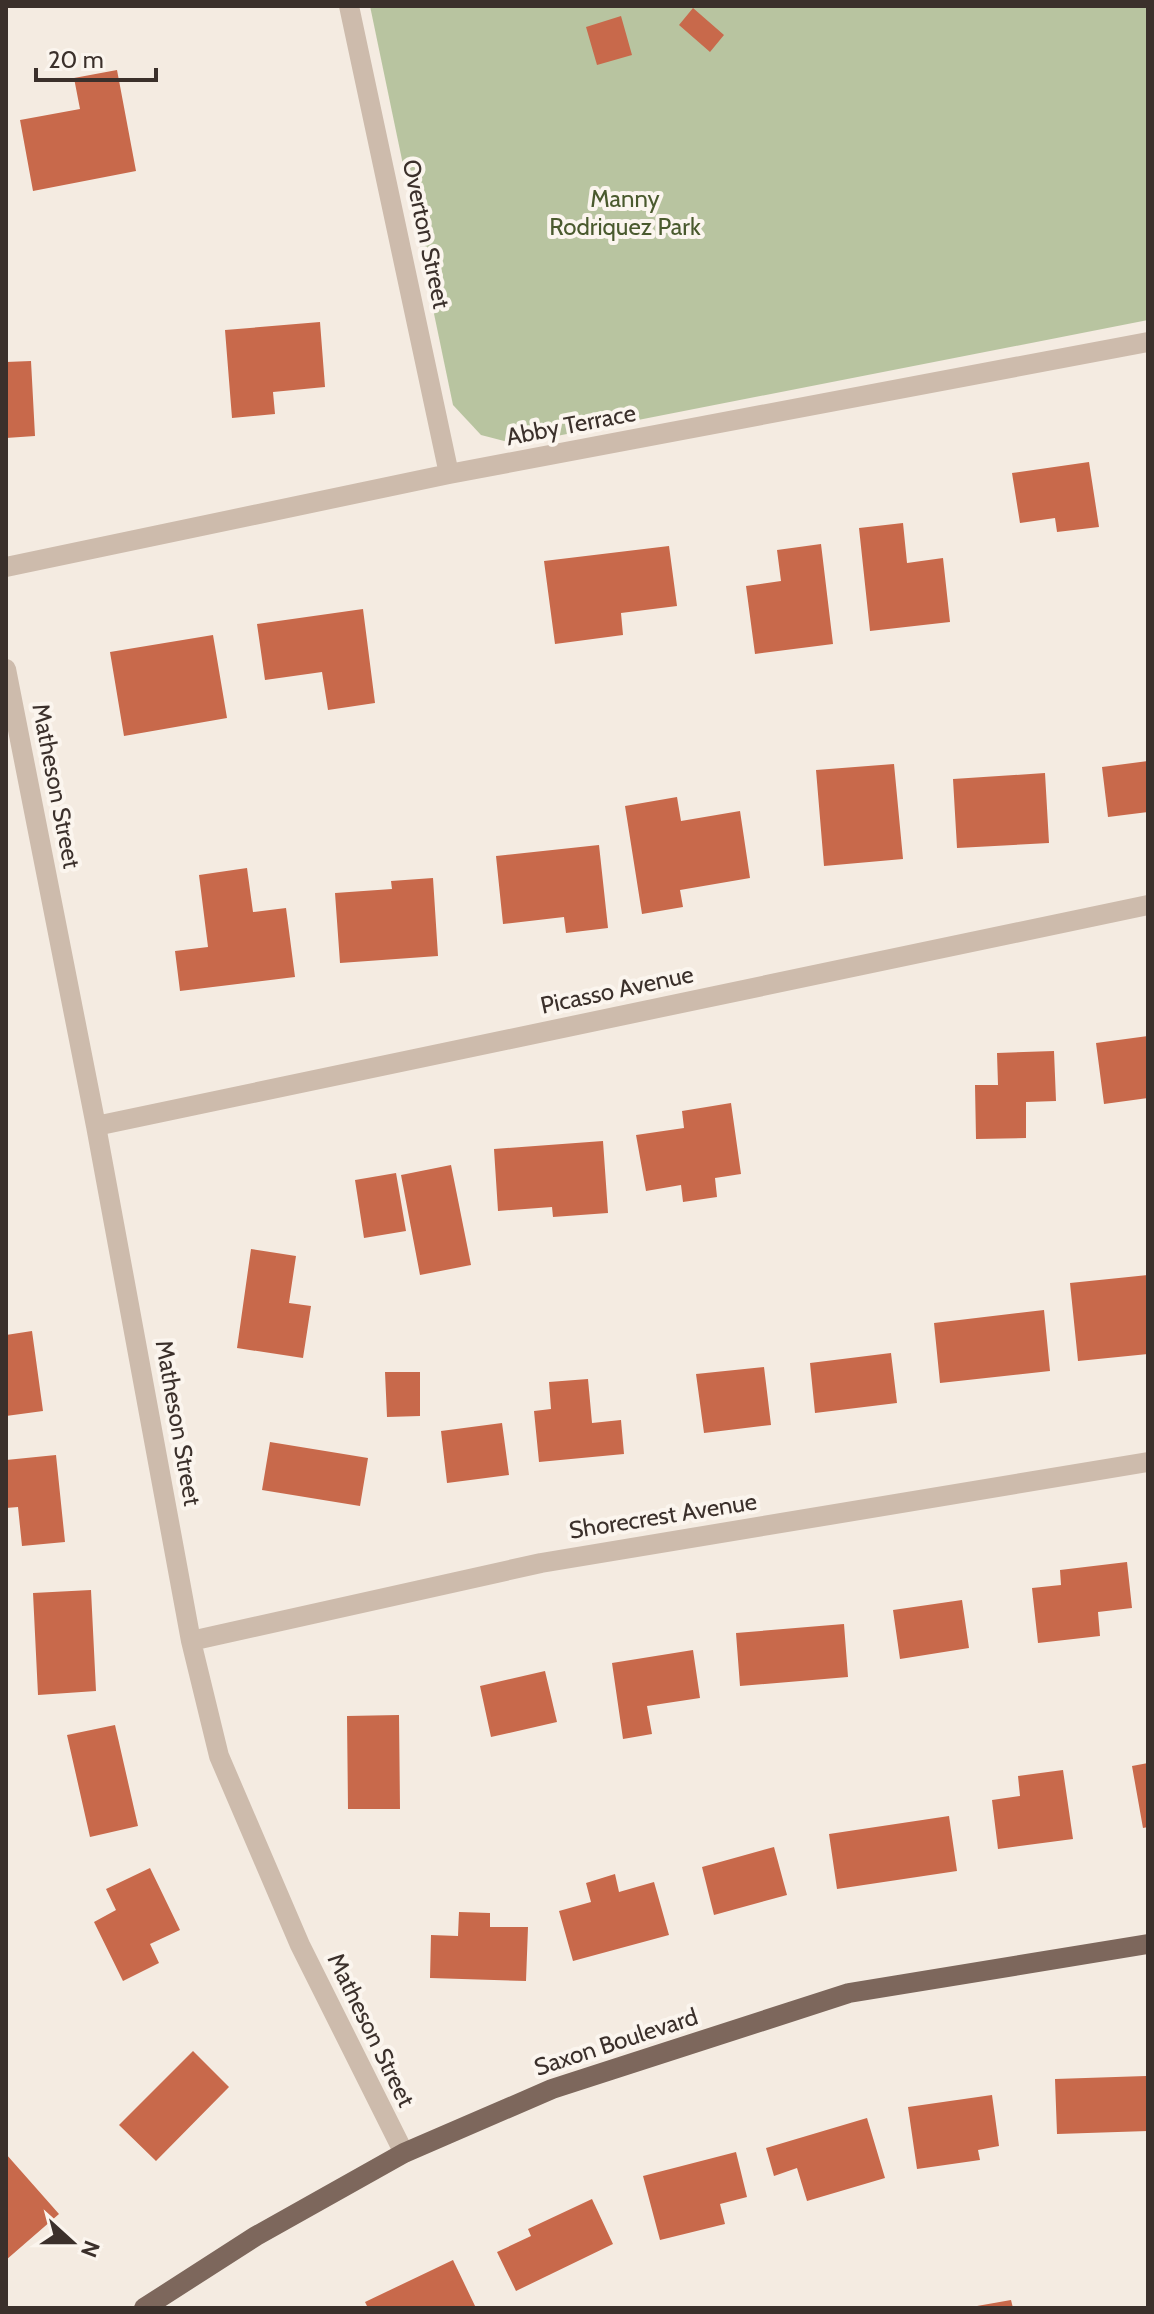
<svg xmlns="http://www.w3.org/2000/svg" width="1154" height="2314" font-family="Cabin,sans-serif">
<rect width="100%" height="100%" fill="#f4ebe1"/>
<path fill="#b8c4a0" d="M 370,6 L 1148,6 L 1148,320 L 516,444 L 481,435 L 453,405 Z"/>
<path fill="#c8694b" d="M 693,8 L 724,35 L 710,52 L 679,25 Z
M 621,16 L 632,55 L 597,65 L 586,27 Z
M 117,70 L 136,171 L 33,191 L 20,120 L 80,109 L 74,78 Z
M 320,322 L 325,387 L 273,392 L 275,414 L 232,418 L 225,330 Z
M 31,361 L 35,436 L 6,438 L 6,362 Z
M 1089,462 L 1099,527 L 1057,532 L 1055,518 L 1020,523 L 1012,473 Z
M 903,523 L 907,563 L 943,558 L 950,622 L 870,631 L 859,528 Z
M 821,544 L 833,644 L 755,654 L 746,586 L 781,581 L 777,550 Z
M 669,546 L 677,606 L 621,613 L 623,635 L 555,644 L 544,561 Z
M 363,609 L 375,703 L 328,710 L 322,672 L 265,680 L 257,624 Z
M 213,635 L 227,718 L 124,736 L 110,652 Z
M 1148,761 L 1148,812 L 1108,817 L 1102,767 Z
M 894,764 L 903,859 L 824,866 L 816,770 Z
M 1045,773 L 1049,843 L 957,848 L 953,779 Z
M 677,797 L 681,821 L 740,811 L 750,878 L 680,890 L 683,907 L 642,914 L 625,806 Z
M 599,845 L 608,928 L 566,933 L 564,917 L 503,924 L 496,856 Z
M 247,868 L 253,912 L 286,908 L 295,977 L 180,991 L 175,951 L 208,947 L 199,875 Z
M 433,878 L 438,956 L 340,963 L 335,893 L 392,889 L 391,881 Z
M 1148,1036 L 1148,1098 L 1104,1104 L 1096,1043 Z
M 1054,1051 L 1056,1101 L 1026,1102 L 1026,1138 L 976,1139 L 975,1085 L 998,1085 L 997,1053 Z
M 731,1103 L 741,1174 L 715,1178 L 717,1197 L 683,1202 L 681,1185 L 646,1191 L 636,1135 L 684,1128 L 682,1111 Z
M 603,1141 L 608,1213 L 553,1217 L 552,1207 L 498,1211 L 494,1149 Z
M 451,1165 L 471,1265 L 420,1275 L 401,1175 Z
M 396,1173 L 406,1231 L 364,1238 L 355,1180 Z
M 251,1249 L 296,1256 L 289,1303 L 311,1306 L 303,1358 L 237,1348 Z
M 1148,1275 L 1148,1354 L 1078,1361 L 1070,1283 Z
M 1044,1310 L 1050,1371 L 940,1383 L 934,1323 Z
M 32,1331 L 43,1411 L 6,1416 L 6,1335 Z
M 891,1353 L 897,1403 L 815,1413 L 810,1363 Z
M 764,1367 L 771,1425 L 704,1433 L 696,1374 Z
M 385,1372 L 420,1372 L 420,1416 L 387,1417 Z
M 588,1379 L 592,1423 L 621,1420 L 624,1454 L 539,1462 L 534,1411 L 551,1409 L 549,1382 Z
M 502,1423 L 509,1475 L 447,1483 L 441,1431 Z
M 270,1442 L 368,1458 L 360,1506 L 262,1490 Z
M 56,1455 L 65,1542 L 22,1546 L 18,1507 L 6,1508 L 6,1460 Z
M 1127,1562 L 1132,1608 L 1098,1612 L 1100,1636 L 1038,1643 L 1032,1588 L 1061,1585 L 1060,1570 Z
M 91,1590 L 96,1691 L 38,1695 L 33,1593 Z
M 962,1600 L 969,1648 L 900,1659 L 893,1610 Z
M 844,1624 L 848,1677 L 740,1686 L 736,1633 Z
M 693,1650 L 700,1698 L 647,1706 L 652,1734 L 623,1739 L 612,1663 Z
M 545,1671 L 557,1722 L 491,1737 L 480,1686 Z
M 399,1715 L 400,1809 L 348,1809 L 347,1716 Z
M 115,1725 L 138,1826 L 90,1837 L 67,1735 Z
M 1148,1763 L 1148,1827 L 1143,1828 L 1132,1766 Z
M 1063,1770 L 1073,1839 L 998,1849 L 992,1800 L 1020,1796 L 1018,1776 Z
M 949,1816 L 957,1871 L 837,1889 L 829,1834 Z
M 774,1847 L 787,1895 L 714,1915 L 702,1867 Z
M 150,1868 L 180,1930 L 150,1944 L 159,1963 L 123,1981 L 94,1922 L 116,1910 L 106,1889 Z
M 615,1874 L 619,1892 L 654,1882 L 669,1935 L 573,1961 L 559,1911 L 591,1902 L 586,1883 Z
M 459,1912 L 490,1913 L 490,1927 L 528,1927 L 526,1981 L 430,1978 L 431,1935 L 458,1936 Z
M 193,2051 L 229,2087 L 156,2161 L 119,2125 Z
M 1146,2076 L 1148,2131 L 1057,2134 L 1055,2079 Z
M 992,2095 L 999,2146 L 978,2150 L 980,2160 L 917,2169 L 908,2107 Z
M 867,2118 L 885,2178 L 807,2201 L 797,2168 L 774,2176 L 766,2148 Z
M 736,2152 L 747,2197 L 720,2204 L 725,2224 L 660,2240 L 643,2176 Z
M 6,2154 L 59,2214 L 6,2260 Z
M 592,2199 L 613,2244 L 516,2291 L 497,2252 L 531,2236 L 528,2229 Z
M 453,2260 L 476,2308 L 368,2308 L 365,2302 Z
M 1011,2300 L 1013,2308 L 977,2308 L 977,2306 Z"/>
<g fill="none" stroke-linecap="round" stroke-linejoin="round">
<path stroke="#cdbbac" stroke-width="20" d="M 349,6 L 449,474
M 6,567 L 449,474 L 1148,342
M 6,669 L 96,1126 L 191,1641 L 219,1756 L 300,1945 L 404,2153
M 96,1126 L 1148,905
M 191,1641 L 541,1563 L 1148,1462"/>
<path stroke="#7d675c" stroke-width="20" d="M 144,2308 L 256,2236 L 404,2153 L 552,2089 L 849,1993 L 1148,1944"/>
</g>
<g text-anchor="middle" stroke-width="8" stroke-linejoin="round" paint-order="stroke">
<g font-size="24" fill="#4a5a2e" stroke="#fbf5ee">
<text x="625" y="207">Manny<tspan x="625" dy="28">Rodriquez Park</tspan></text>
</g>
<g font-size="24" fill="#3b302b" stroke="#fbf5ee">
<text transform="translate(426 234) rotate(78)" y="8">Overton Street</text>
<text transform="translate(571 425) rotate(-11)" y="8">Abby Terrace</text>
<text transform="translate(56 786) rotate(79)" y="8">Matheson Street</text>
<text transform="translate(617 990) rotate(-12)" y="8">Picasso Avenue</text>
<text transform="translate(178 1423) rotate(80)" y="8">Matheson Street</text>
<text transform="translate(663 1516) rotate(-9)" y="8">Shorecrest Avenue</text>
<text transform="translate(371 2030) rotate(64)" y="8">Matheson Street</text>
<text transform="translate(616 2042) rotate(-18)" y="8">Saxon Boulevard</text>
</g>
</g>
<rect width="1154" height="2314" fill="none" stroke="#3b302b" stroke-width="16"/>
<g transform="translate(72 2242) rotate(111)" stroke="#fbf5ee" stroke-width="6" paint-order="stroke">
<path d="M0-6L14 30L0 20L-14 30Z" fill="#3b302b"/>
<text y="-12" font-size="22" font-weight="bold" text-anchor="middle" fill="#3b302b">N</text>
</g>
<path d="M36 68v12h120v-12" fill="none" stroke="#3b302b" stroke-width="4"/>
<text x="48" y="68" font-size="24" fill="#3b302b" stroke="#fbf5ee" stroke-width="6" paint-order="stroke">20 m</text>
</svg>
